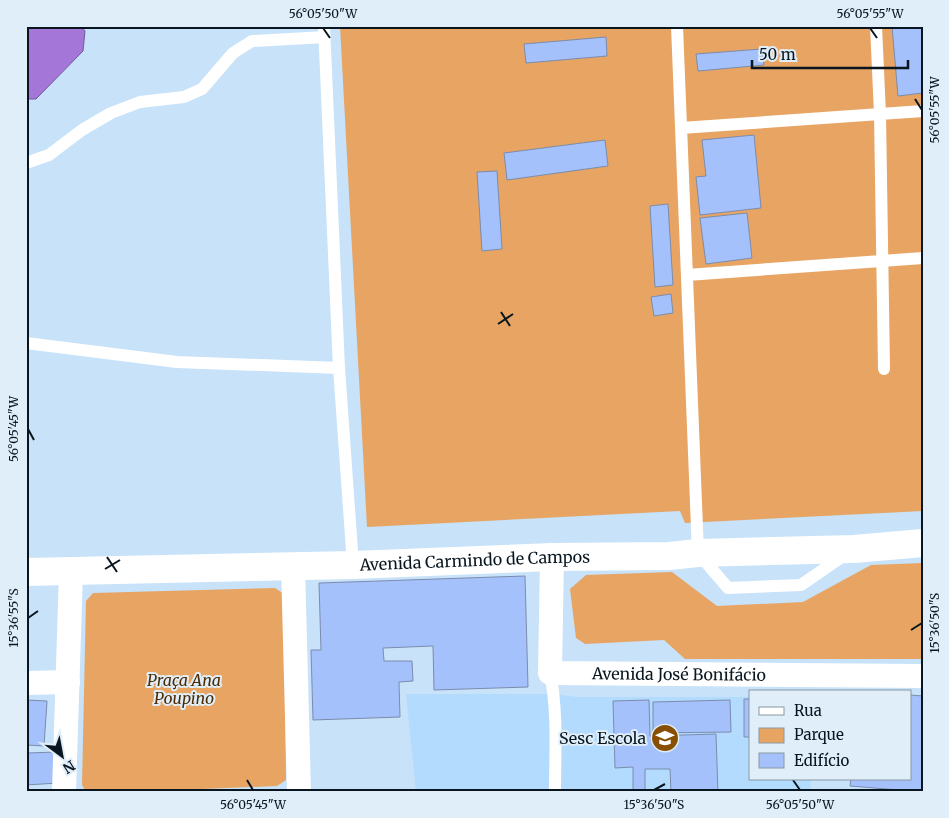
<svg xmlns="http://www.w3.org/2000/svg" width="949" height="818" font-family="Merriweather,serif">
<rect width="100%" height="100%" fill="#c7e2f9"/>
<path fill="#b2dbfd" d="M 406,694 L 554,694 L 577,697 L 750,697 L 750,779 L 811,779 L 810,792 L 416,792 Z"/>
<path fill="#e7a463" d="M 340,26 L 923,26 L 923,511 L 685,523 L 680,511 L 367,527 Z
M 923,563 L 923,659 L 685,659 L 664,640 L 585,644 L 576,638 L 570,589 L 586,575 L 672,572 L 717,606 L 803,602 L 871,565 Z
M 275,588 L 284,594 L 286,780 L 277,786 L 131,792 L 86,792 L 82,785 L 86,601 L 93,593 Z"/>
<path fill="#a376d8" stroke="#7559a0" d="M 26,26 L 81,26 L 85,31 L 83,51 L 36,99 L 26,99 Z"/>
<path fill="#a4c1fb" stroke="#7b8cad" d="M 892,26 L 923,26 L 923,93 L 898,96 Z
M 606,37 L 607,56 L 526,63 L 524,44 Z
M 762,49 L 764,65 L 698,71 L 696,54 Z
M 754,135 L 761,208 L 700,215 L 696,177 L 706,176 L 702,140 Z
M 605,140 L 608,166 L 507,180 L 504,153 Z
M 497,171 L 502,249 L 482,251 L 477,172 Z
M 668,204 L 673,285 L 655,287 L 650,206 Z
M 747,213 L 752,258 L 706,264 L 700,218 Z
M 671,294 L 673,313 L 654,316 L 651,297 Z
M 525,576 L 528,687 L 434,690 L 433,646 L 383,648 L 384,661 L 412,661 L 413,681 L 399,682 L 400,717 L 313,720 L 311,650 L 321,650 L 319,583 Z
M 910,695 L 923,696 L 923,792 L 850,786 L 851,779 L 910,779 Z
M 744,699 L 750,699 L 750,737 L 744,737 Z
M 26,700 L 47,701 L 44,746 L 26,745 Z
M 649,700 L 650,736 L 716,734 L 718,792 L 671,792 L 670,769 L 645,769 L 645,791 L 633,791 L 633,767 L 615,768 L 613,701 Z
M 730,700 L 731,732 L 653,733 L 653,702 Z
M 57,752 L 58,783 L 26,785 L 26,753 Z"/>
<g fill="none" stroke-linecap="round" stroke-linejoin="round">
<path stroke="#fff" stroke-width="12" d="M 324,26 L 339,368 L 353,565
M 677,26 L 698,553 L 728,588 L 801,585 L 846,554
M 876,26 L 880,114 L 884,369
M 681,128 L 923,111
M 26,163 L 49,155 L 82,130 L 111,113 L 140,102 L 184,97 L 202,89 L 233,53 L 252,41 L 325,37
M 687,275 L 923,258
M 26,343 L 177,362 L 339,368
M 550,673 C 558,712 555,752 555,792"/>
<g stroke="#fff" stroke-width="24">
<path id="s1" d="M 552,557 L 550,673 L 923,676"/>
<path d="M 293,566 L 299,792"/>
<path d="M 26,683 L 68,682"/>
<path d="M 64,792 L 71,571"/>
</g>
<path stroke="#fff" stroke-width="28" id="s2" d="M 26,572 L 353,565 L 552,557 L 669,556 L 698,553 L 854,549 L 923,543"/>
</g>
<path fill="none" stroke="#09161f" stroke-width="2" d="M 323,28 L 330,38M 870,28 L 877,38M 915,99 L 922,110M 501,312 L 510,326M 498,324 L 513,314M 28,429 L 34,440M 107,557 L 117,572M 105,569 L 120,560M 28,618 L 38,611M 911,630 L 922,623M 247,780 L 253,790M 793,780 L 800,790M 654,790 L 665,784"/>
<defs>
<g id="school-disc" transform="scale(1.4375)"><circle r="9.5" fill="#884f03" stroke="#e0eef9"/><path d="M0-5L7-2L0 1L-7-2ZM-4 1L0 2.5L4 1V4Q0 6-4 4Z" fill="#fff"/></g>
</defs>
<g fill-rule="evenodd">
<use href="#school-disc" x="665" y="738"/>
</g>
<g text-anchor="middle" stroke-width="4" stroke-linejoin="round" paint-order="stroke">
<g font-size="16" fill="#09161f" stroke="#e0eef9">
<text dy="6" stroke="none"><textPath href="#s2" startOffset="449">Avenida Carmindo de Campos</textPath></text>
<text dy="6" stroke="none"><textPath href="#s1" startOffset="245">Avenida José Bonifácio</textPath></text>
</g>
<g font-size="16" font-style="italic" fill="#4c2b03" stroke="#e0eef9">
<text x="184" y="686">Praça Ana<tspan x="184" dy="18">Poupino</tspan></text>
</g>
<g font-size="16" fill="#09161f" stroke="#e0eef9" text-anchor="end">
<text x="646" y="744">Sesc Escola</text>
</g>
</g>
<rect width="949" height="818" fill="none" stroke="#e0eef9" stroke-width="55"/>
<rect x="749" y="690" width="162" height="90" fill="#e0eef9" stroke="#8a98a2"/>
<rect x="759" y="707" width="25" height="8" fill="#ffffff" stroke="#8a98a2"/>
<text x="794" y="716" font-size="15" fill="#09161f">Rua</text>
<rect x="759" y="728" width="25" height="15" fill="#e7a463" stroke="#8a98a2"/>
<text x="794" y="740" font-size="15" fill="#09161f">Parque</text>
<rect x="759" y="753" width="25" height="15" fill="#a4c1fb" stroke="#8a98a2"/>
<text x="794" y="766" font-size="15" fill="#09161f">Edifício</text>
<g transform="translate(62 756) rotate(148)" stroke="#e0eef9" stroke-width="4" paint-order="stroke">
<path d="M0-4L9 19L0 12L-9 19Z" fill="#09161f"/>
<text y="-8" font-size="14" font-weight="bold" text-anchor="middle" fill="#09161f">N</text>
</g>
<path d="M752 60v8h156v-8" fill="none" stroke="#09161f" stroke-width="2.5"/>
<text x="759" y="60" font-size="15" fill="#09161f" stroke="#e0eef9" stroke-width="4" paint-order="stroke">50 m</text>
<rect x="28" y="28" width="894" height="762" fill="none" stroke="#09161f" stroke-width="2"/>
<g font-size="12" text-anchor="middle" fill="#09161f">
<text x="323" y="18">56°05'50"W</text>
<text x="870" y="18">56°05'55"W</text>
<text transform="translate(935 110) rotate(-90)" y="4">56°05'55"W</text>
<text transform="translate(14 429) rotate(-90)" y="4">56°05'45"W</text>
<text transform="translate(14 618) rotate(-90)" y="4">15°36'55"S</text>
<text transform="translate(935 623) rotate(-90)" y="4">15°36'50"S</text>
<text x="253" y="809">56°05'45"W</text>
<text x="654" y="809">15°36'50"S</text>
<text x="800" y="809">56°05'50"W</text>
</g>
</svg>
